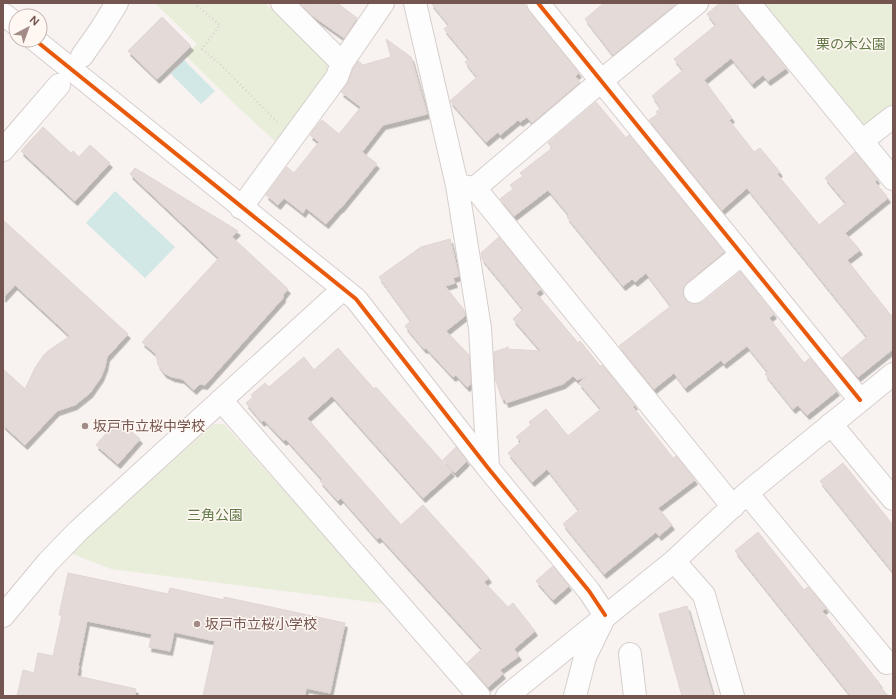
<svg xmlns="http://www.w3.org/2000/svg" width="896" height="699" font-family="Figtree,'Noto Sans JP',sans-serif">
<defs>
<filter id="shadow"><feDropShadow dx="2.5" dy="4.5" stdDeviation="0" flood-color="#0004"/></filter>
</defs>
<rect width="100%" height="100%" fill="#f8f3f0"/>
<path fill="#e9eedb" d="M 155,3 L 265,3 L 330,67 L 331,73 L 278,144 L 242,111 L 186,56 L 197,44 Z
M 764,3 L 893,3 L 893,107 L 871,125 L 863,124 Z
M 214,424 L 224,424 L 386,604 L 111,569 L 70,553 Z"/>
<path fill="#d2e8e6" d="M 184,60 L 215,91 L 201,104 L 171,74 Z
M 115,191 L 175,247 L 145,278 L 86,223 Z"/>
<path fill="#e4dad7" stroke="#e0d5d2" filter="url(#shadow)" d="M 300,3 L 337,3 L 357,18 L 344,38 L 310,14 Z
M 431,3 L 523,3 L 579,73 L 575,76 L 580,82 L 532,123 L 527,117 L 520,122 L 518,120 L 500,135 L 498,132 L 486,142 L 450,101 L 477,77 L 465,62 L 469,59 L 444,29 L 449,25 Z
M 604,3 L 677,3 L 613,55 L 585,19 Z
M 720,3 L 734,3 L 786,68 L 768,81 L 763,75 L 752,84 L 731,58 L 704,80 L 732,118 L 729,120 L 754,152 L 760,148 L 780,172 L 777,174 L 819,225 L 846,203 L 825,178 L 855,152 L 877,179 L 875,182 L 888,198 L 845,233 L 860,250 L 847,260 L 893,318 L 893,349 L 858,377 L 842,358 L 867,337 L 747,188 L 722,210 L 649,120 L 658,114 L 656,112 L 661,108 L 652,96 L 683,70 L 674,59 L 716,25 L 707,14 Z
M 162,17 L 191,46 L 157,79 L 128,51 Z
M 386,39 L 411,57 L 427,114 L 383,125 L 362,152 L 377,164 L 341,208 L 340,208 L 326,224 L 306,208 L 303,213 L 284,198 L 278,205 L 266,195 L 287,167 L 294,173 L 319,142 L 310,135 L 315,128 L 322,120 L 339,134 L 361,107 L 341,92 L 347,84 L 353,69 L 358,61 L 363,65 L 391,57 Z
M 596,102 L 626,138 L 629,135 L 724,252 L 687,283 L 683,288 L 683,294 L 686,300 L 691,304 L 697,304 L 703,302 L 740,272 L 774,314 L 769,318 L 804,363 L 810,358 L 837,391 L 807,415 L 798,405 L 793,409 L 765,374 L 768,372 L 747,346 L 724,364 L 721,360 L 685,388 L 674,373 L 654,389 L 619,346 L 671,306 L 646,273 L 635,282 L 632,279 L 623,286 L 567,217 L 569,215 L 548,190 L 514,216 L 500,199 L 513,189 L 510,185 L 523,176 L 520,173 L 552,148 L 548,143 Z
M 43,127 L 71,153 L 73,151 L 79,157 L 90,145 L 110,163 L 75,201 L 21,151 Z
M 135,168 L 238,231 L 232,237 L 288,289 L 283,295 L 283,298 L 205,385 L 200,384 L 194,390 L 182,379 L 172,377 L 164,373 L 158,365 L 156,354 L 142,342 L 219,258 L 130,174 Z
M 3,220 L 128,334 L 107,357 L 105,367 L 101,377 L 90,393 L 75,405 L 57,411 L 25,445 L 3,425 L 3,369 L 25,389 L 35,368 L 43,356 L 48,351 L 70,336 L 15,285 L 3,298 Z
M 499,237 L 541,289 L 536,293 L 578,343 L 580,341 L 600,366 L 602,365 L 635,405 L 633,407 L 673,458 L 676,456 L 695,480 L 658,508 L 672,525 L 659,536 L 656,532 L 604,574 L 563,524 L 579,510 L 547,469 L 532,482 L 508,453 L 521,442 L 516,437 L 531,425 L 529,422 L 546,409 L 568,436 L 601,409 L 579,383 L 587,376 L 577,380 L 573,376 L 563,384 L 506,403 L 505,399 L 502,399 L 495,378 L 494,352 L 509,347 L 507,349 L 541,351 L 513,319 L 523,309 L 482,259 L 481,253 Z
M 450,239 L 459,276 L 453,278 L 455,283 L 445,286 L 464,310 L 465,316 L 446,331 L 469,355 L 471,384 L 467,387 L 456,375 L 453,377 L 426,348 L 424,349 L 405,326 L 411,321 L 379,277 L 421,247 Z
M 338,348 L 374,389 L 376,387 L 452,472 L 423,498 L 332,396 L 307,418 L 401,525 L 423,505 L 489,578 L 484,582 L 508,607 L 513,603 L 535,631 L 514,649 L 519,656 L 500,670 L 503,674 L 488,687 L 467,663 L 482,649 L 380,537 L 377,539 L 341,498 L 338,501 L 320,481 L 322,479 L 286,439 L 284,441 L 264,420 L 262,422 L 246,403 L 253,397 L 251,395 L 265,383 L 269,387 L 304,357 L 314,370 Z
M 118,420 L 140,439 L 118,464 L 96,445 Z
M 456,447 L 467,461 L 455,473 L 443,460 Z
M 843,463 L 893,525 L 893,572 L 820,481 Z
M 758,532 L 804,590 L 808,587 L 826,608 L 822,611 L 880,684 L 879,685 L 888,696 L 851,696 L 735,551 Z
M 553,566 L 569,586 L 553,600 L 536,581 Z
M 68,573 L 168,594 L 170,588 L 224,600 L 224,597 L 345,623 L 330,693 L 306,688 L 305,696 L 203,696 L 215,641 L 174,632 L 170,651 L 149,647 L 152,634 L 87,621 L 78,666 L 79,666 L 77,676 L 136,689 L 135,696 L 17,696 L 23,670 L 34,673 L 38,653 L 53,656 L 62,615 L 59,615 Z
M 687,606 L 713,696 L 682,696 L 659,614 Z"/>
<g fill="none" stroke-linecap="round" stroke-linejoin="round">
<g stroke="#d6cecc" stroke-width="24">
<path id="minor" d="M 282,3 L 342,63
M 415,3 L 457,185 L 480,328 L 488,468
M 538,3 L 860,400
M 749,3 L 893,179
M 3,14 L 16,24
M 35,40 L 356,299 L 488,468 L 589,591 L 605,615
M 82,56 L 101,29 L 117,3
M 862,141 L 893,117
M 3,150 L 59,85
M 457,185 L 475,188 L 733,507
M 475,188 L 601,81 L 697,3
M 241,208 L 337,77 L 342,63 L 383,3
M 695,292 L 742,254
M 221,400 L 479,696
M 831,424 L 893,499
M 747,493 L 887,663
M 674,561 L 704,595 L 733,696
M 3,616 L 48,562 L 78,531 L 343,289
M 630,654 L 635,696
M 507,696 L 674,561 L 747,493 L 893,374
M 575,696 L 585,657 L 602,622"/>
</g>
<path stroke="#dad1d0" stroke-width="2.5" stroke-dasharray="1 3" stroke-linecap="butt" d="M 194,3 L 220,25 L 202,49 L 222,66 L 277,122"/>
<use href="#minor" stroke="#fefdfd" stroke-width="22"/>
<g stroke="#fef7f2" stroke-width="6">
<path id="cycleway" d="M 538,3 L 860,400
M 35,40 L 356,299 L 488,468 L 589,591 L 605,615"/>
</g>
<use href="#cycleway" stroke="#e8590c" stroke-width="4"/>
</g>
<g fill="#a38c88" stroke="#fef7f2" stroke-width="1.5">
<circle cx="85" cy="426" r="4"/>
<circle cx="197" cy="624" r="4"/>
</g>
<g text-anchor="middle" stroke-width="3" stroke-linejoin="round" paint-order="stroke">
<g font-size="14" fill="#617a48" stroke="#fef7f2">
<text x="851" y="49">栗の木公園</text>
<text x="215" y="520">三角公園</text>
</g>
<g font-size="14" fill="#755550" stroke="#fef7f2" text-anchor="start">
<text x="93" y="431">坂戸市立桜中学校</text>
<text x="205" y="629">坂戸市立桜小学校</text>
</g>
</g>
<rect width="896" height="699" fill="none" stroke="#755550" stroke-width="8"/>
<g transform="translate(28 28) rotate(41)"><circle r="19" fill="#fef7f2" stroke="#c7b6b1"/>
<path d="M0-3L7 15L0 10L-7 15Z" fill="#a38c88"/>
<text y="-6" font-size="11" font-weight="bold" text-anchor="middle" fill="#755550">N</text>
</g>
</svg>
